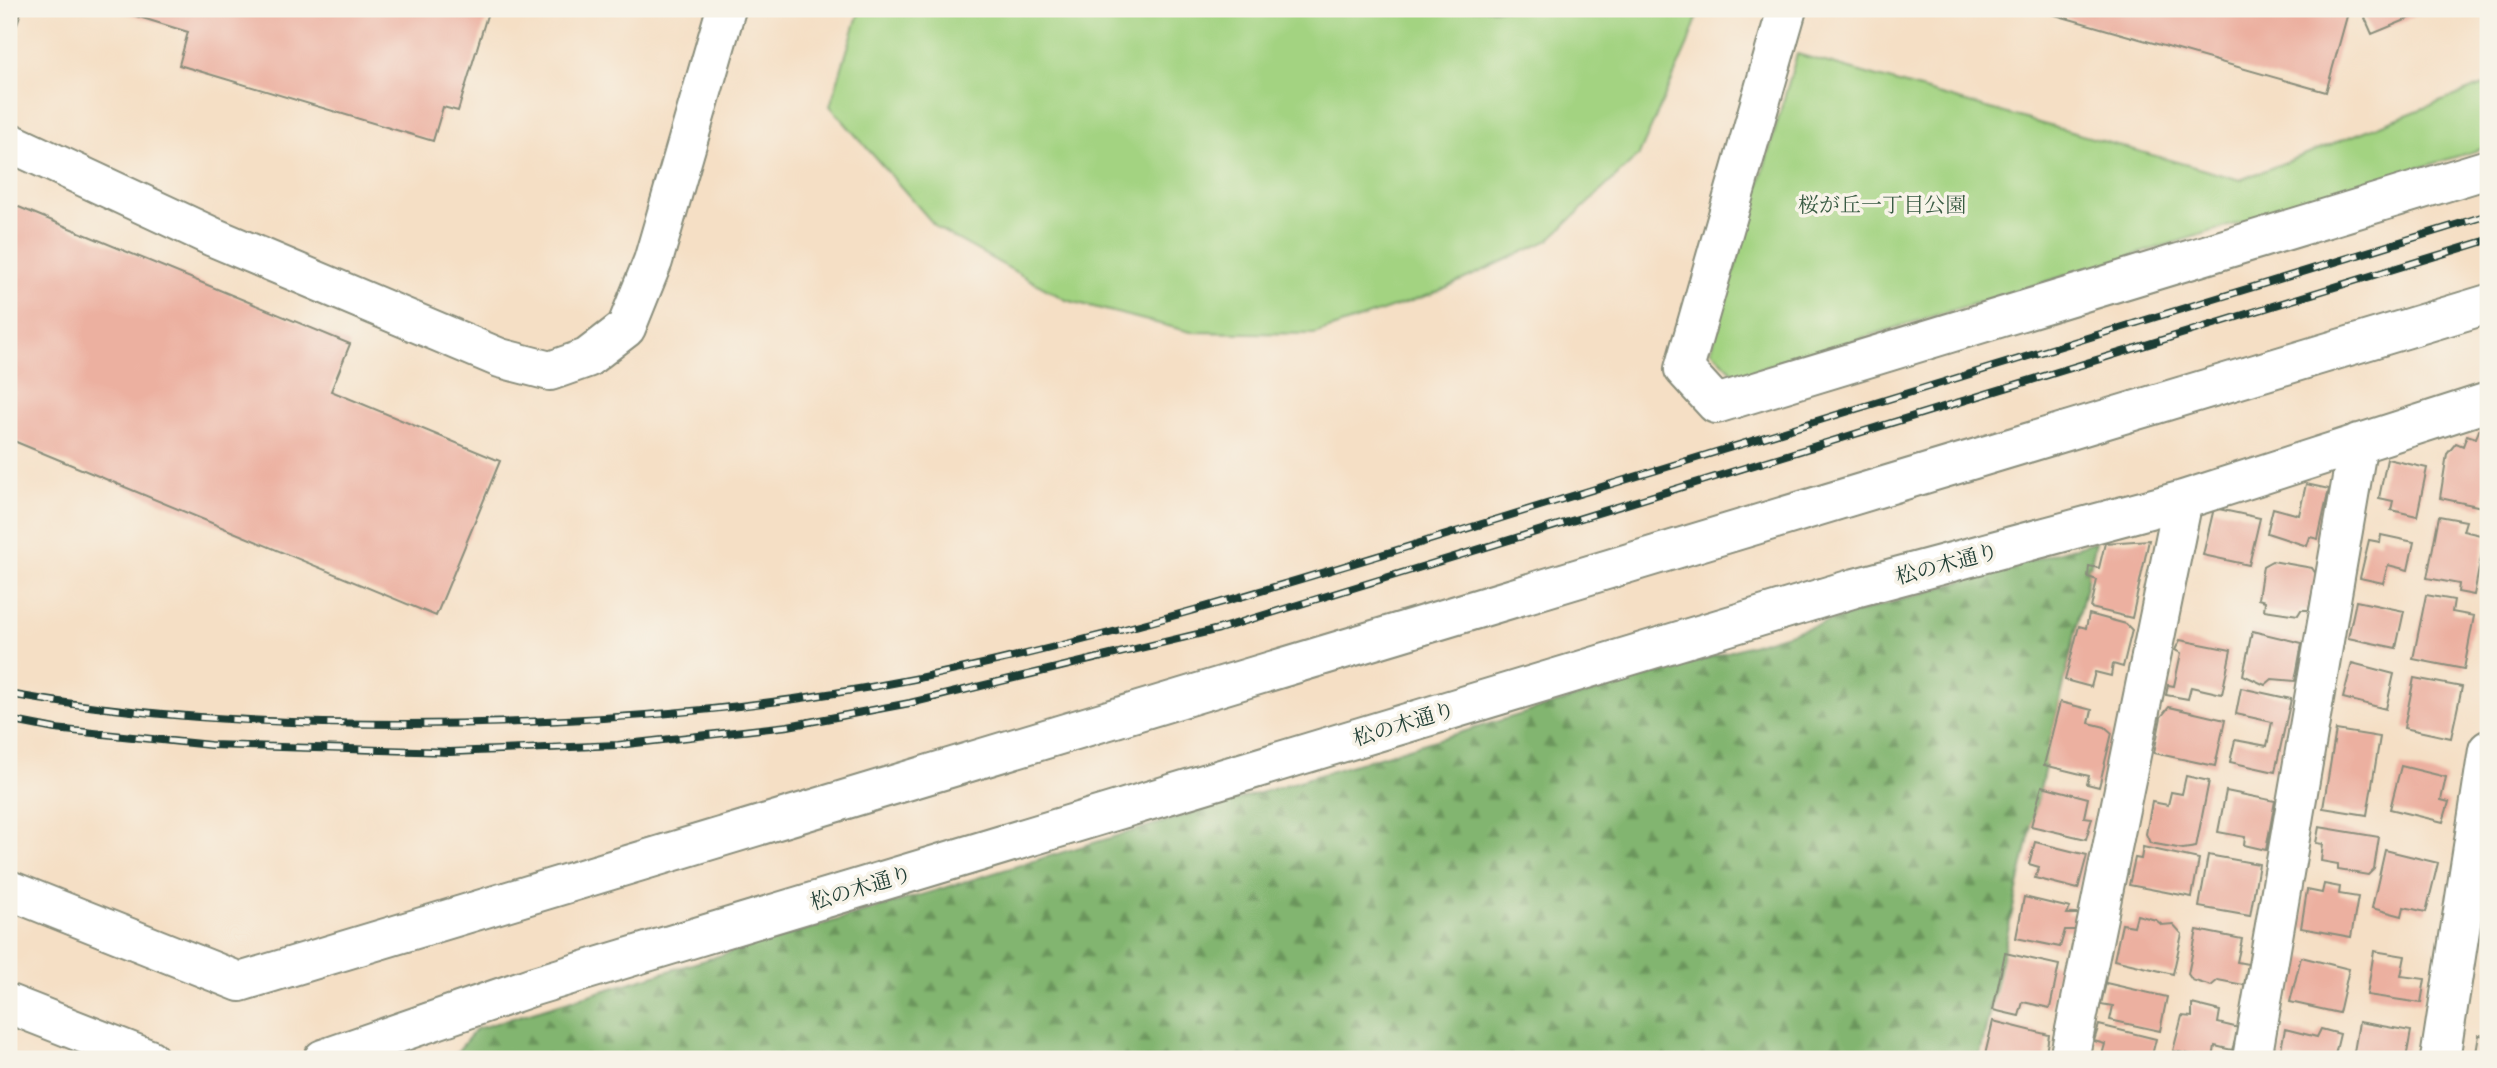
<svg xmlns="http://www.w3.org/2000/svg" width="2497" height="1068" font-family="'Old Standard TT','Noto Serif JP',serif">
<defs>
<pattern id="forest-firs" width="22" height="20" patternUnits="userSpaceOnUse" patternTransform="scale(1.75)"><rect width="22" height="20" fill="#82b56f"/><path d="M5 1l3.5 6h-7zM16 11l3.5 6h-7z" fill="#6a945c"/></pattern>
</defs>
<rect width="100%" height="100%" fill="#f7f3e8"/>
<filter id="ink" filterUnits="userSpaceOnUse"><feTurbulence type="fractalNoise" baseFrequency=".0143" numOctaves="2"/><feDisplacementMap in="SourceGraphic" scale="14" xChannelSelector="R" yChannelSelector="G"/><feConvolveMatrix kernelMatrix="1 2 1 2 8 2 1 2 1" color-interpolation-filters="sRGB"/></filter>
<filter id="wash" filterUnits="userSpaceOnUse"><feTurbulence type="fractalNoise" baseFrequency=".00686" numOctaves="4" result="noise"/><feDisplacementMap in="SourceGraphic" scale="28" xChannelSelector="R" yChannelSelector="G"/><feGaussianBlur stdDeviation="1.57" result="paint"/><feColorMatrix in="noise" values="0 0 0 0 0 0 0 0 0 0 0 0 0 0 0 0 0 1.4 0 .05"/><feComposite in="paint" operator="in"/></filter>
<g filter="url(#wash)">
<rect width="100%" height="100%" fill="#f5dfc5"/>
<path fill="url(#forest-firs)" stroke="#507952" stroke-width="2" d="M 2096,541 L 1979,1059 L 451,1059 L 476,1029 Z"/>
<path fill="#a3d381" stroke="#61885a" stroke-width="2" d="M 860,9 L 1700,9 L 1688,44 L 1639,155 L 1549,240 L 1432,294 L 1314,334 L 1191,332 L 1066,300 L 937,228 L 830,106 Z
M 1797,54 L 2240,180 L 2488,83 L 2488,147 L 1737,376 L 1711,350 Z"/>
<g id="blocks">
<path fill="#ecb0a0" d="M 9,9 L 22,9 L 15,30 L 9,28 Z
M 113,9 L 475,9 L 488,12 L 458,111 L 443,107 L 433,141 L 179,65 L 188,32 Z
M 2034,9 L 2349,9 L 2326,92 Z
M 2361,9 L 2432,9 L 2372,34 Z
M 9,203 L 350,344 L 331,391 L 500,461 L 436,616 L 9,439 Z
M 2480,428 L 2488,431 L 2488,476 L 2482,507 L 2440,498 L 2447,454 L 2456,443 L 2463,446 L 2467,435 L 2476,438 Z
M 2387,459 L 2427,468 L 2417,516 L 2391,510 L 2393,501 L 2379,498 Z
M 2306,484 L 2329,489 L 2318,539 L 2310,537 L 2307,546 L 2267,533 L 2273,508 L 2299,515 Z
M 2214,508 L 2260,518 L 2249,565 L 2203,555 Z
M 2439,516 L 2466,521 L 2463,531 L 2485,536 L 2474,595 L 2458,592 L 2459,584 L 2427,578 Z
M 2381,535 L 2414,542 L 2408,570 L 2388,565 L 2383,583 L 2360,578 L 2369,540 L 2380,542 Z
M 2149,540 L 2132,618 L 2091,608 L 2097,580 L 2088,577 L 2089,566 L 2099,568 L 2105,543 Z
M 2272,561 L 2312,568 L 2316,574 L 2309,610 L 2301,610 L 2298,615 L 2264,610 L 2265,601 L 2258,599 L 2263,566 Z
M 2426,595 L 2454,600 L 2452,612 L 2474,616 L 2464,669 L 2413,659 Z
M 2356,601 L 2404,611 L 2396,648 L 2348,638 Z
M 2089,614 L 2126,624 L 2132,630 L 2123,667 L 2113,664 L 2111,676 L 2095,672 L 2091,687 L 2065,680 L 2079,626 L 2086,628 Z
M 2252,631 L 2302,643 L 2295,681 L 2272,679 L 2265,685 L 2243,675 Z
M 2180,640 L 2231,650 L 2222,694 L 2191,687 L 2188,699 L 2166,695 L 2168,685 L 2174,686 L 2181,653 L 2175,650 Z
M 2352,663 L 2394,674 L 2386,709 L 2343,698 Z
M 2414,678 L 2462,687 L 2451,738 L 2404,728 Z
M 2241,688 L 2291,699 L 2275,772 L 2230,762 L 2235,740 L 2267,746 L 2272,722 L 2236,714 Z
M 2060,702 L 2092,710 L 2089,723 L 2105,727 L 2112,733 L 2099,787 L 2087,784 L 2089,776 L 2044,765 Z
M 2169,707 L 2225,720 L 2215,766 L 2154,753 L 2161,717 Z
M 2336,730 L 2380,737 L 2367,815 L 2323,808 Z
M 2401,766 L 2446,777 L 2441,800 L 2449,802 L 2443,822 L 2390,809 Z
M 2186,776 L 2209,781 L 2196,847 L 2183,849 L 2150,843 L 2146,834 L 2152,802 L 2168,805 L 2171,792 L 2182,794 Z
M 2042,786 L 2088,798 L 2084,817 L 2092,818 L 2086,839 L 2031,826 Z
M 2226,791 L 2275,801 L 2266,850 L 2244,845 L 2245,837 L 2218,832 Z
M 2319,827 L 2379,837 L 2374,869 L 2368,875 L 2338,870 L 2338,864 L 2321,861 L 2323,844 L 2316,843 Z
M 2035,842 L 2087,855 L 2078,889 L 2035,878 L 2039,867 L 2029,864 Z
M 2143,847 L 2199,859 L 2192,897 L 2129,885 L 2135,858 L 2141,859 Z
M 2385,850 L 2438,863 L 2426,912 L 2404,907 L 2402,916 L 2372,908 Z
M 2208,855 L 2259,864 L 2250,916 L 2199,907 Z
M 2324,884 L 2340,887 L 2339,894 L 2358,897 L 2351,937 L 2301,928 L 2307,890 L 2322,893 Z
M 2024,897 L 2070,908 L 2067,914 L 2079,914 L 2075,930 L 2065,930 L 2060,947 L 2016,938 Z
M 2137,915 L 2156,920 L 2162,925 L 2173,924 L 2182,934 L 2173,974 L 2114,960 L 2122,924 L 2134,926 Z
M 2197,930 L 2242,939 L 2237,962 L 2248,964 L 2244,985 L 2218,980 L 2211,986 L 2192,980 L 2188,974 Z
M 2374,951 L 2405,956 L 2401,976 L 2425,979 L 2421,1003 L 2367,995 Z
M 2005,953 L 2059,965 L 2050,1008 L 2023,1002 L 2019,1016 L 1993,1010 Z
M 2301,957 L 2349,969 L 2339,1013 L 2290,1002 Z
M 2106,983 L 2167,997 L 2160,1031 L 2110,1020 L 2113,1006 L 2101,1004 Z
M 2192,1004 L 2220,1011 L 2218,1023 L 2239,1028 L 2232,1050 L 2215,1046 L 2213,1059 L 2173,1051 L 2182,1016 L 2192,1017 Z
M 1993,1021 L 2049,1035 L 2045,1059 L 1984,1059 Z
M 2359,1022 L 2411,1031 L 2406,1059 L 2353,1058 Z
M 2099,1025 L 2156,1039 L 2151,1059 L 2101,1059 L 2105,1044 L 2094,1041 Z
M 2285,1029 L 2317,1037 L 2321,1029 L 2340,1034 L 2334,1059 L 2279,1059 Z
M 2479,1035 L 2488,1036 L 2488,1059 L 2475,1059 Z"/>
</g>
</g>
<g filter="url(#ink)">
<use href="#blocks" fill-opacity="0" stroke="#8a8e7c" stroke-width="2"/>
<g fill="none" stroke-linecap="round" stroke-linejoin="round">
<g stroke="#8a8e7c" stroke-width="42">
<path id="minor" d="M 1787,9 L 1684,369 L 1716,404 L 2488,169
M 9,890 L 240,982 L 2488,304
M 9,1004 L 149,1059
M 323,1059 L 534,986 L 1855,588 L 2183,500 L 2488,402
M 2069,1059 L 2183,500
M 2252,1059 L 2358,443
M 2440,1059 L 2488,750"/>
</g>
<g stroke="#8a8e7c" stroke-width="42">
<path id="tertiary" d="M 9,142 L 213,237 L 500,358 L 550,371 L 587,358 L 626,328 L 653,261 L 726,9"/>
</g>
<use href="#minor" stroke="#fff" stroke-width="38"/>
<use href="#tertiary" stroke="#fff" stroke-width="38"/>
<g stroke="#1f3d34" stroke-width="8">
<path id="rail" d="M 9,694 C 139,717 272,724 405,724 C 575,724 747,712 914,679 C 1153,630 1385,553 1618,482 C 1908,393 2198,304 2488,215
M 9,720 L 55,729 L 210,745 L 450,752 L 618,745 L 788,726 L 910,703 L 1219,629 L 2488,240"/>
</g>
<use href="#rail" stroke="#f7f3e8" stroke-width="5" stroke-dasharray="16" stroke-linecap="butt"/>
</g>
</g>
<g text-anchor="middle" stroke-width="7" stroke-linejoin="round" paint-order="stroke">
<g font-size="21" fill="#395b43" stroke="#f7f3e8">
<text x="1882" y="212">桜が丘一丁目公園</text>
</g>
<g font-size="21" fill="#1f3d34" stroke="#f7f3e8">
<text transform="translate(1947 564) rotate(-15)" y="7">松の木通り</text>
<text transform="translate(1404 724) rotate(-17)" y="7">松の木通り</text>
<text transform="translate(861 888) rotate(-17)" y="7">松の木通り</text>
</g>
</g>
<rect width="2497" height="1068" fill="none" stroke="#f7f3e8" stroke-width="35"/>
</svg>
